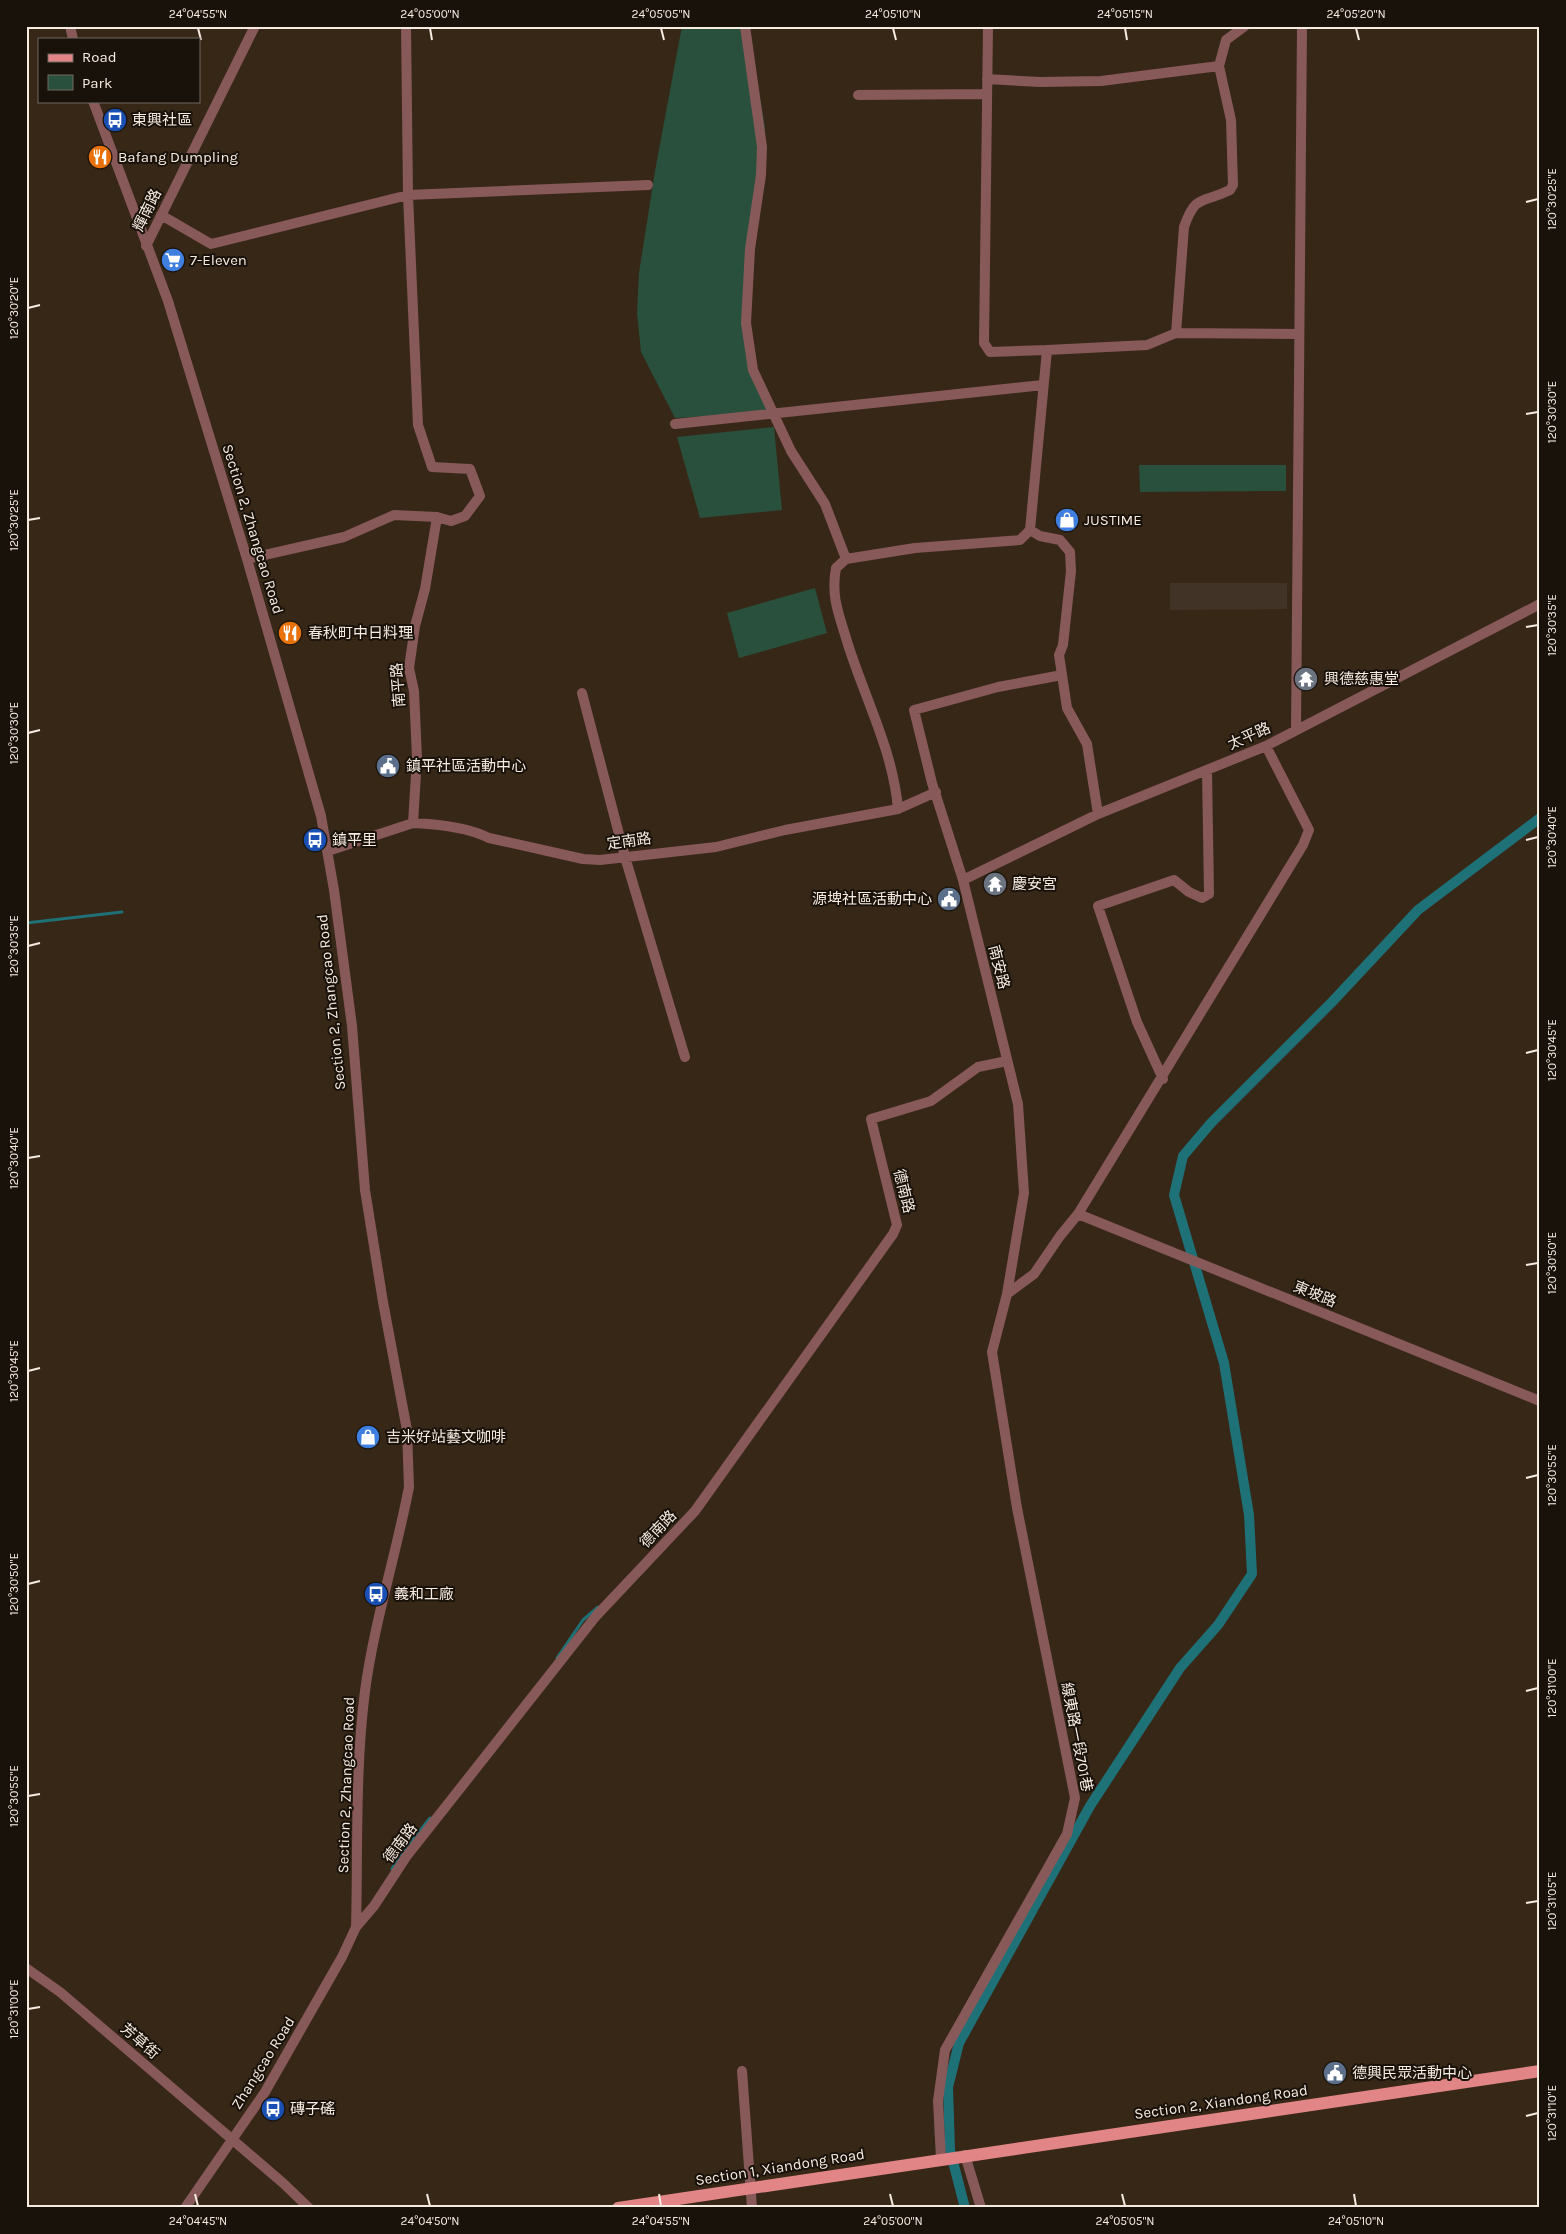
<svg xmlns="http://www.w3.org/2000/svg" width="1566" height="2234" font-family="Karla,'Noto Sans TC',sans-serif">
<rect width="100%" height="100%" fill="#372717"/>
<path fill="#413326" d="M 1170,583 L 1287,583 L 1287,609 L 1170,610 Z"/>
<path fill="#28503c" d="M 682,26 L 748,26 L 765,127 L 764,180 L 751,260 L 751,355 L 771,412 L 675,418 L 641,352 L 637,313 L 639,273 L 655,171 Z
M 774,427 L 782,510 L 700,518 L 677,437 Z
M 1139,465 L 1286,465 L 1286,491 L 1140,492 Z
M 815,588 L 827,633 L 739,658 L 727,613 Z"/>
<g fill="none" stroke-linecap="round" stroke-linejoin="round">
<path stroke="#1f7178" stroke-width="3" d="M 26,923 L 122,912
M 557,1658 L 583,1620 L 598,1607
M 392,1869 L 399,1857 L 430,1818"/>
<path stroke="#1f7178" stroke-width="10" d="M 965,2208 L 950,2150 L 948,2087 L 959,2043 L 1090,1806 L 1180,1668 L 1218,1625 L 1252,1574 L 1249,1515 L 1224,1363 L 1174,1195 L 1183,1156 L 1211,1123 L 1332,1002 L 1418,910 L 1540,818"/>
<path stroke="#875959" stroke-width="10" d="M 70,26 L 73,39
M 745,26 L 762,147 L 761,175 L 750,249 L 746,323 L 753,370 L 791,451 L 825,504 L 846,559
M 988,26 L 984,343 L 990,352 L 1047,350
M 987,79 L 1040,82 L 1101,81 L 1219,66
M 858,95 L 987,94
M 93,101 L 168,301 L 247,559 L 321,816 L 334,890 L 352,1026 L 365,1190 L 383,1302 L 407,1430 L 409,1487 C 396,1555 374,1623 365,1691 C 355,1769 358,1849 356,1927
M 161,215 L 211,244 L 408,195 L 648,185
M 146,246 L 255,26
M 1176,333 L 1184,227 C 1196,193 1202,204 1230,190 L 1233,185 L 1231,120 L 1219,66 L 1226,40 L 1245,26
M 675,424 L 1043,385
M 247,559 L 344,537 L 394,515 L 437,517 L 451,521 L 465,516 L 480,496 L 470,469 L 432,467 L 418,425 L 408,195 L 406,26
M 582,693 L 625,857 L 685,1057
M 1296,730 L 1302,26
M 898,809 C 893,749 863,695 846,638 C 838,612 831,595 836,568 L 846,559 L 915,548 L 1020,540 L 1030,530
M 1098,814 L 1087,744 L 1067,708 L 1059,655 L 1063,645 L 1071,571 L 1070,552 L 1060,540 L 1040,536 L 1030,530 L 1047,350 L 1147,345 L 1176,333 L 1298,334
M 413,823 L 417,758 L 414,691 L 409,668 L 415,626 L 425,589 L 437,517
M 328,851 L 413,823 C 437,824 467,827 489,838 L 583,859 L 600,860 L 716,847 L 785,830 L 898,809 L 936,792
M 963,880 L 1098,814 L 1266,746 L 1540,604
M 1163,1079 L 1137,1022 L 1098,906 L 1174,880 L 1189,892 L 1202,898 L 1209,894 L 1207,770
M 1078,1214 L 1540,1401
M 1007,1294 L 1034,1274 L 1060,1236 L 1078,1214 L 1303,845 L 1309,830 L 1266,746
M 26,1968 L 60,1992 L 283,2183 L 309,2208
M 742,2071 L 752,2208
M 965,2155 L 981,2208
M 941,2159 L 938,2101 L 945,2050 L 1067,1834 L 1075,1798 L 1017,1508 L 992,1352 L 1007,1294 L 1024,1193 L 1018,1104 L 963,880 L 932,783 L 914,710 L 998,687 L 1062,675
M 185,2208 L 265,2092 L 342,1957 L 356,1927 L 374,1906 L 406,1857 L 596,1616 L 695,1511 L 893,1234 L 897,1225 L 871,1119 L 931,1101 L 978,1067 L 1007,1061"/>
<path stroke="#e28586" stroke-width="12" d="M 618,2208 L 1540,2071"/>
</g>
<path fill="none" stroke="#f6ebe1" stroke-width="2" d="M 198,28 L 201,40M 430,28 L 432,40M 661,28 L 664,40M 893,28 L 896,40M 1125,28 L 1127,40M 1356,28 L 1359,40M 1526,202 L 1538,199M 28,308 L 40,305M 1526,414 L 1538,412M 28,520 L 40,518M 1526,627 L 1538,625M 28,733 L 40,730M 1526,840 L 1538,837M 28,946 L 40,943M 1526,1053 L 1538,1050M 28,1158 L 40,1156M 1526,1265 L 1538,1263M 28,1371 L 40,1368M 1526,1478 L 1538,1475M 28,1584 L 40,1581M 1526,1691 L 1538,1688M 28,1796 L 40,1794M 1526,1903 L 1538,1901M 28,2009 L 40,2007M 1526,2116 L 1538,2113M 195,2194 L 198,2206M 427,2194 L 430,2206M 659,2194 L 661,2206M 890,2194 L 893,2206M 1122,2194 L 1125,2206M 1354,2194 L 1356,2206"/>
<defs>
<g id="bus-disc" transform="scale(1.25)"><circle r="9.5" fill="#1a4fb4" stroke="#19120b"/><path d="M-5-6H5V4H4V6H2V4H-2V6H-4V4H-5ZM-3.5-4V0h7V-4ZM-3.5 1.2v1.5H-2V1.2ZM2 1.2v1.5H3.5V1.2Z" fill="#fff"/></g>
<g id="restaurant-disc" transform="scale(1.25)"><circle r="9.5" fill="#e8710a" stroke="#19120b"/><path d="M-5-6h1v4h1v-4h1v4h1v-4h1v5L-1.5 .5V6h-2V.5L-5-1ZM5-6V6H3V1.5H1.5Q1.5-4 5-6Z" fill="#fff"/></g>
<g id="supermarket-disc" transform="scale(1.25)"><circle r="9.5" fill="#3f7fe0" stroke="#19120b"/><path d="M-6-5.5h2.5l.6 2H6L4.5 2H-2.5L-4.4-4H-6ZM-1.5 3.2a1.3 1.3 0 1 0 .1 0ZM3 3.2a1.3 1.3 0 1 0 .1 0Z" fill="#fff"/></g>
<g id="shop-disc" transform="scale(1.25)"><circle r="9.5" fill="#3f7fe0" stroke="#19120b"/><path d="M-5-2.5h2.3a2.7 3.5 0 0 1 5.4 0H5L5.5 6h-11ZM-1.5-2.5h3a1.5 2.3 0 0 0-3 0Z" fill="#fff"/></g>
<g id="temple-disc" transform="scale(1.25)"><circle r="9.5" fill="#6b7280" stroke="#19120b"/><path d="M0-6L5-2H3V0L6.5 2.5H4V6H1.5V3h-3V6H-4V2.5H-6.5L-3 0V-2H-5Z" fill="#fff"/></g>
<g id="civic-disc" transform="scale(1.25)"><circle r="9.5" fill="#5c6f8a" stroke="#19120b"/><path d="M-.6-6.5H3V-4.5H.6V-3L4-1V1h2V6H-6V1h2V-1L-.6-3ZM-1.2 2.5V6h2.4V2.5Z" fill="#fff"/></g>
</defs>
<g fill-rule="evenodd">
<use href="#bus-disc" x="115" y="120"/>
<use href="#restaurant-disc" x="100" y="157"/>
<use href="#supermarket-disc" x="173" y="260"/>
<use href="#shop-disc" x="1067" y="520"/>
<use href="#restaurant-disc" x="290" y="633"/>
<use href="#temple-disc" x="1306" y="679"/>
<use href="#civic-disc" x="388" y="766"/>
<use href="#bus-disc" x="315" y="840"/>
<use href="#temple-disc" x="995" y="884"/>
<use href="#civic-disc" x="949" y="899"/>
<use href="#shop-disc" x="368" y="1437"/>
<use href="#bus-disc" x="376" y="1594"/>
<use href="#civic-disc" x="1335" y="2073"/>
<use href="#bus-disc" x="273" y="2109"/>
</g>
<g text-anchor="middle" stroke-width="4" stroke-linejoin="round" paint-order="stroke">
<g font-size="15" fill="#f6ebe1" stroke="#19120b" text-anchor="start">
<text x="132" y="125">東興社區</text>
<text x="118" y="162">Bafang Dumpling</text>
<text x="190" y="265">7-Eleven</text>
<text x="1084" y="525">JUSTIME</text>
<text x="308" y="638">春秋町中日料理</text>
<text x="1324" y="684">興德慈惠堂</text>
<text x="406" y="771">鎮平社區活動中心</text>
<text x="332" y="845">鎮平里</text>
<text x="1012" y="889">慶安宮</text>
<text x="932" y="904" text-anchor="end">源埤社區活動中心</text>
<text x="386" y="1442">吉米好站藝文咖啡</text>
<text x="394" y="1599">義和工廠</text>
<text x="1352" y="2078">德興民眾活動中心</text>
<text x="290" y="2114">磚子磘</text>
</g>
<g font-size="15" fill="#f6ebe1" stroke="#19120b">
<text transform="translate(147 210) rotate(-64)" y="5">輝南路</text>
<text transform="translate(253 529) rotate(73)" y="5">Section 2, Zhangcao Road</text>
<text transform="translate(398 685) rotate(-94)" y="5">南平路</text>
<text transform="translate(1249 736) rotate(-24)" y="5">太平路</text>
<text transform="translate(629 841) rotate(-8)" y="5">定南路</text>
<text transform="translate(999 967) rotate(76)" y="5">南安路</text>
<text transform="translate(331 1002) rotate(-96)" y="5">Section 2, Zhangcao Road</text>
<text transform="translate(904 1191) rotate(76)" y="5">德南路</text>
<text transform="translate(1315 1294) rotate(22)" y="5">東坡路</text>
<text transform="translate(658 1529) rotate(-46)" y="5">德南路</text>
<text transform="translate(1077 1737) rotate(79)" y="5">線東路一段701巷</text>
<text transform="translate(346 1785) rotate(-88)" y="5">Section 2, Zhangcao Road</text>
<text transform="translate(400 1843) rotate(-53)" y="5">德南路</text>
<text transform="translate(140 2041) rotate(41)" y="5">芳草街</text>
<text transform="translate(263 2063) rotate(-58)" y="5">Zhangcao Road</text>
<text transform="translate(1221 2102) rotate(-8)" y="5">Section 2, Xiandong Road</text>
<text transform="translate(780 2167) rotate(-9)" y="5">Section 1, Xiandong Road</text>
</g>
</g>
<rect width="1566" height="2234" fill="none" stroke="#19120b" stroke-width="55"/>
<rect x="38" y="38" width="162" height="65" fill="#19120b" stroke="#716961"/>
<rect x="48" y="54" width="25" height="8" fill="#e28586" stroke="#716961"/>
<text x="82" y="62" font-size="15" fill="#f6ebe1">Road</text>
<rect x="48" y="75" width="25" height="15" fill="#28503c" stroke="#716961"/>
<text x="82" y="88" font-size="15" fill="#f6ebe1">Park</text>
<rect x="28" y="28" width="1510" height="2178" fill="none" stroke="#f6ebe1" stroke-width="2"/>
<g font-size="12" text-anchor="middle" fill="#f6ebe1">
<text x="198" y="18">24°04'55"N</text>
<text x="430" y="18">24°05'00"N</text>
<text x="661" y="18">24°05'05"N</text>
<text x="893" y="18">24°05'10"N</text>
<text x="1125" y="18">24°05'15"N</text>
<text x="1356" y="18">24°05'20"N</text>
<text transform="translate(1552 199) rotate(-90)" y="4">120°30'25"E</text>
<text transform="translate(14 308) rotate(-90)" y="4">120°30'20"E</text>
<text transform="translate(1552 412) rotate(-90)" y="4">120°30'30"E</text>
<text transform="translate(14 520) rotate(-90)" y="4">120°30'25"E</text>
<text transform="translate(1552 625) rotate(-90)" y="4">120°30'35"E</text>
<text transform="translate(14 733) rotate(-90)" y="4">120°30'30"E</text>
<text transform="translate(1552 837) rotate(-90)" y="4">120°30'40"E</text>
<text transform="translate(14 946) rotate(-90)" y="4">120°30'35"E</text>
<text transform="translate(1552 1050) rotate(-90)" y="4">120°30'45"E</text>
<text transform="translate(14 1158) rotate(-90)" y="4">120°30'40"E</text>
<text transform="translate(1552 1263) rotate(-90)" y="4">120°30'50"E</text>
<text transform="translate(14 1371) rotate(-90)" y="4">120°30'45"E</text>
<text transform="translate(1552 1475) rotate(-90)" y="4">120°30'55"E</text>
<text transform="translate(14 1584) rotate(-90)" y="4">120°30'50"E</text>
<text transform="translate(1552 1688) rotate(-90)" y="4">120°31'00"E</text>
<text transform="translate(14 1796) rotate(-90)" y="4">120°30'55"E</text>
<text transform="translate(1552 1901) rotate(-90)" y="4">120°31'05"E</text>
<text transform="translate(14 2009) rotate(-90)" y="4">120°31'00"E</text>
<text transform="translate(1552 2113) rotate(-90)" y="4">120°31'10"E</text>
<text x="198" y="2225">24°04'45"N</text>
<text x="430" y="2225">24°04'50"N</text>
<text x="661" y="2225">24°04'55"N</text>
<text x="893" y="2225">24°05'00"N</text>
<text x="1125" y="2225">24°05'05"N</text>
<text x="1356" y="2225">24°05'10"N</text>
</g>
</svg>
